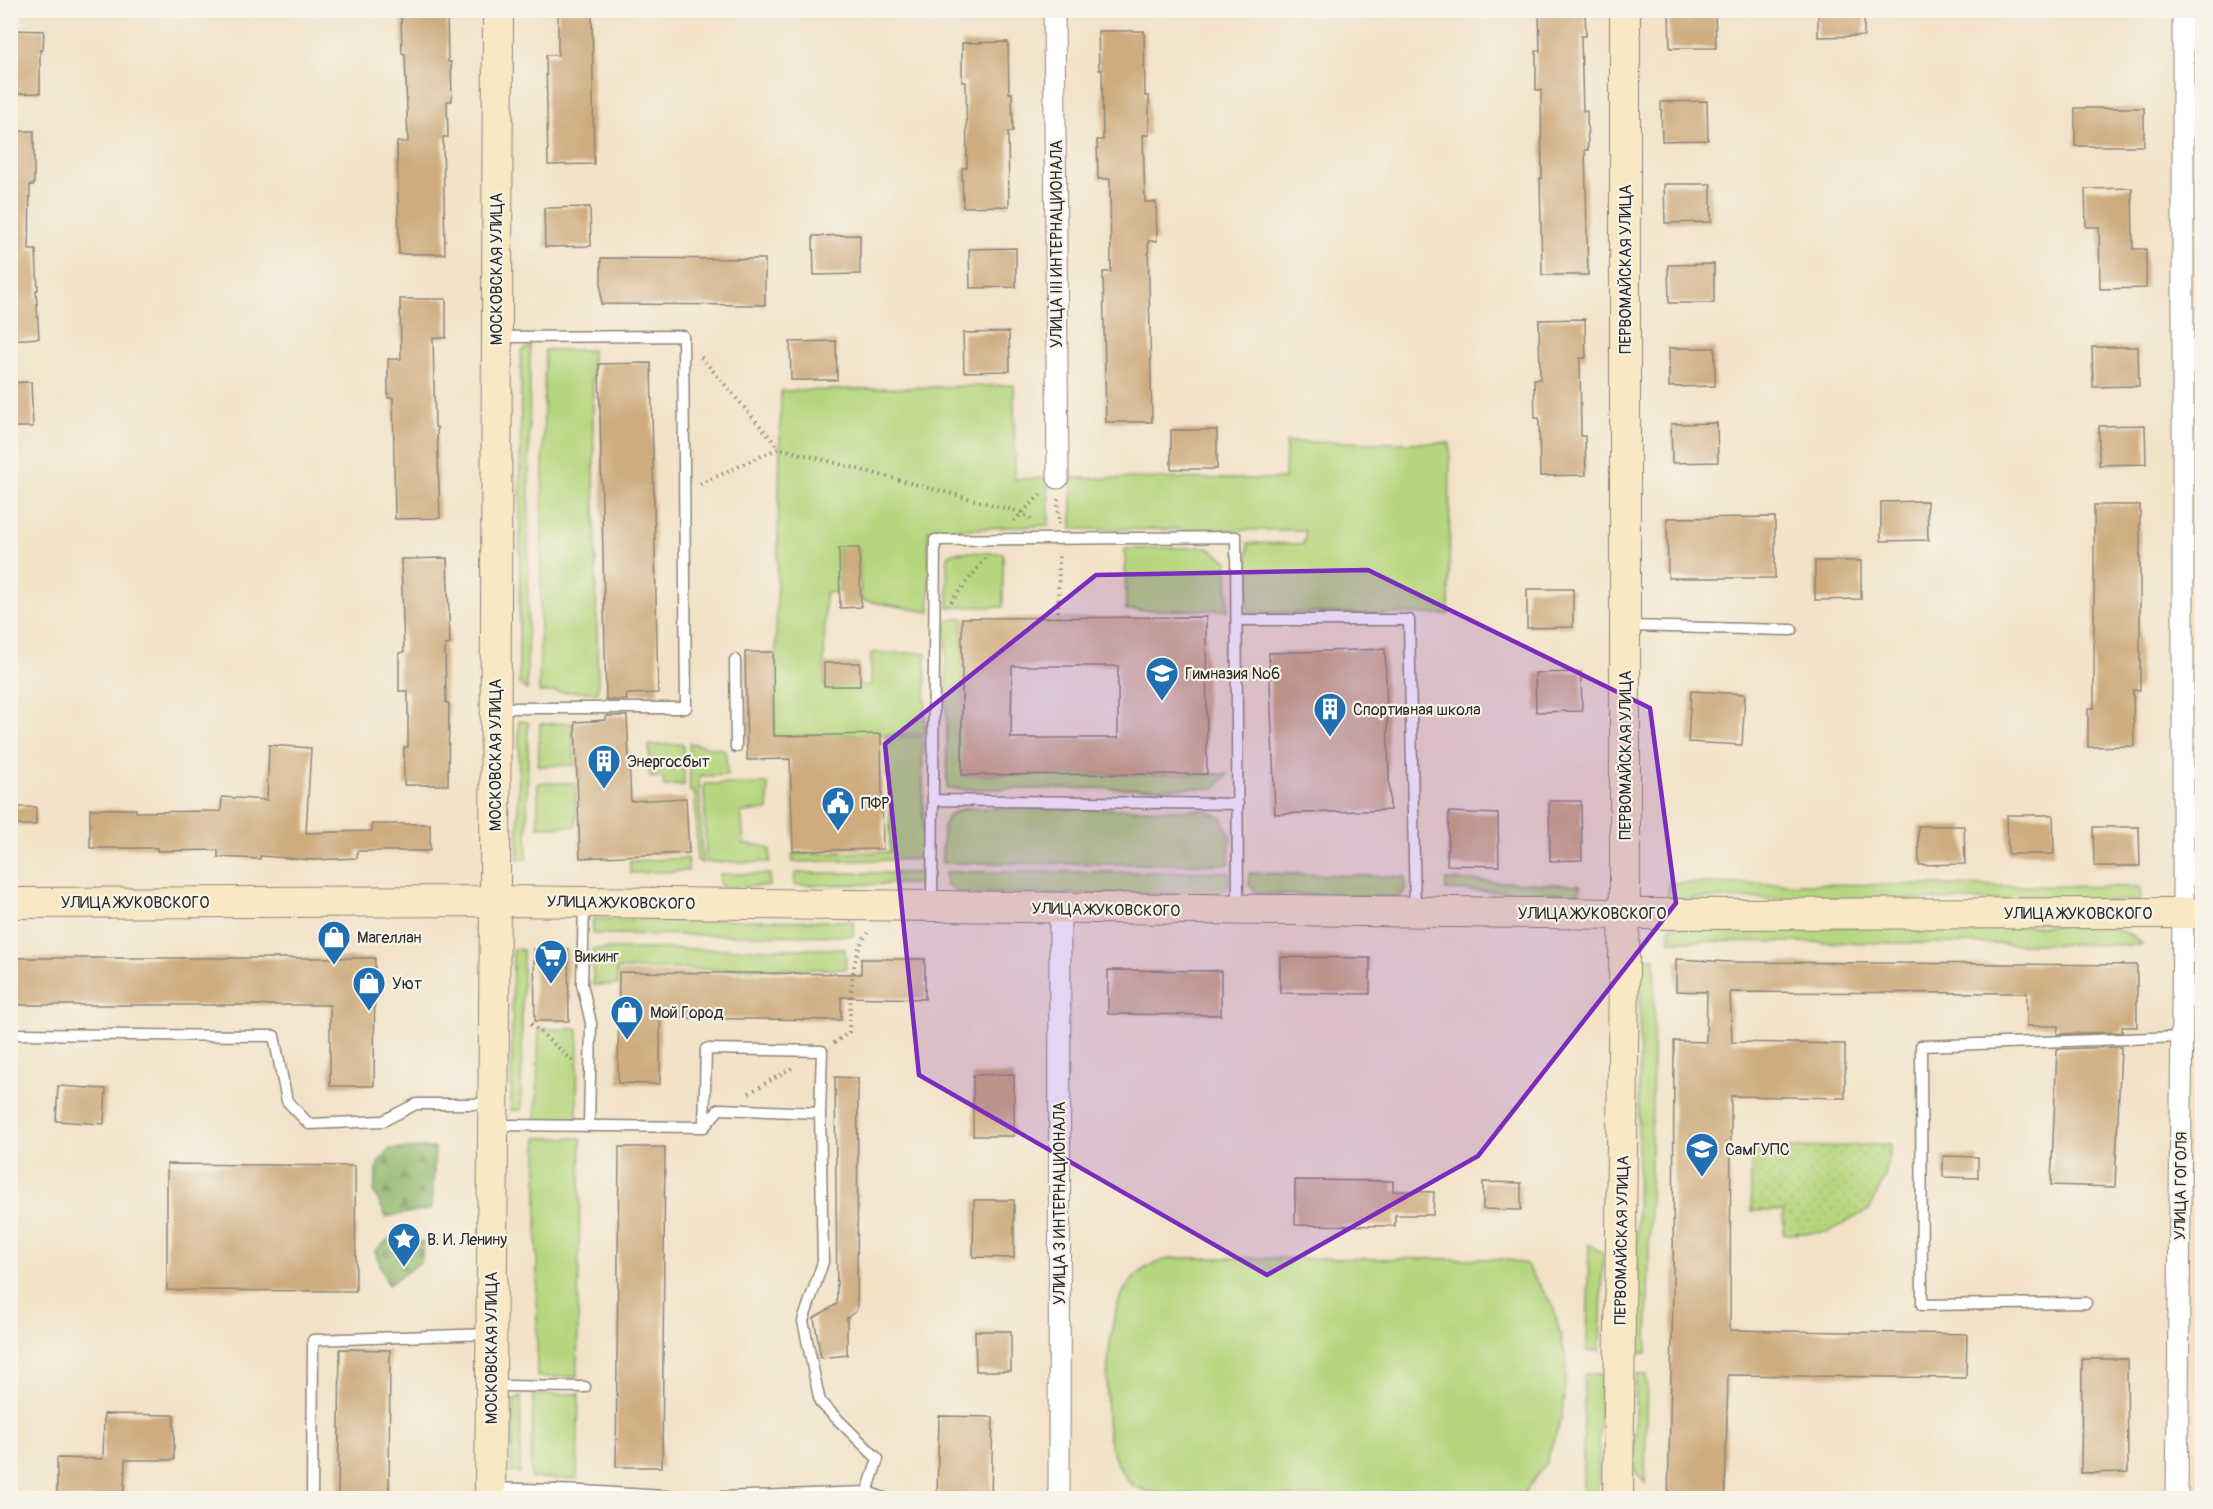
<svg xmlns="http://www.w3.org/2000/svg" width="2213" height="1509" font-family="Pangolin,sans-serif">
<defs>
<pattern id="forest-firs" width="22" height="20" patternUnits="userSpaceOnUse" patternTransform="scale(1.5)"><rect width="22" height="20" fill="#90b76c"/><path d="M5 1l3.5 6h-7zM16 11l3.5 6h-7z" fill="#769559"/></pattern>
<pattern id="park-dots" width="8" height="8" patternUnits="userSpaceOnUse" patternTransform="scale(1.5)"><rect width="8" height="8" fill="#b5d67d"/><path d="M2 2h.1M6 6h.1" fill="none" stroke="#9cb86c" stroke-width="1.8" stroke-linecap="round"/></pattern>
</defs>
<rect width="100%" height="100%" fill="#f7f3e8"/>
<filter id="ink" filterUnits="userSpaceOnUse"><feTurbulence type="fractalNoise" baseFrequency=".0167" numOctaves="2"/><feDisplacementMap in="SourceGraphic" scale="12" xChannelSelector="R" yChannelSelector="G"/><feConvolveMatrix kernelMatrix="1 2 1 2 8 2 1 2 1" color-interpolation-filters="sRGB"/></filter>
<filter id="wash" filterUnits="userSpaceOnUse"><feTurbulence type="fractalNoise" baseFrequency=".008" numOctaves="4" result="noise"/><feDisplacementMap in="SourceGraphic" scale="24" xChannelSelector="R" yChannelSelector="G"/><feGaussianBlur stdDeviation="1.35" result="paint"/><feColorMatrix in="noise" values="0 0 0 0 0 0 0 0 0 0 0 0 0 0 0 0 0 1.4 0 .05"/><feComposite in="paint" operator="in"/></filter>
<g filter="url(#wash)">
<rect width="100%" height="100%" fill="#f2e2c7"/>
<path fill="#b5d67d" stroke="#708054" stroke-width="1.5" d="M 530,346 L 527,690 L 519,684 L 521,352 Z
M 545,350 L 592,350 L 598,692 L 539,692 Z
M 1014,385 L 1015,479 L 1048,478 L 1049,525 L 928,531 L 930,612 L 861,600 L 859,548 L 839,549 L 840,592 L 825,593 L 824,686 L 871,685 L 871,653 L 926,653 L 925,734 L 774,736 L 781,391 Z
M 1286,442 L 1450,443 L 1449,614 L 1248,613 L 1248,543 L 1304,544 L 1305,530 L 1072,529 L 1072,478 L 1285,479 Z
M 1207,547 L 1227,561 L 1228,610 L 1126,610 L 1125,549 Z
M 956,552 L 1003,553 L 1003,607 L 948,607 L 947,562 L 948,556 Z
M 962,618 L 963,775 L 1228,774 L 1215,788 L 947,789 L 946,621 Z
M 519,721 L 528,722 L 527,859 L 518,859 Z
M 573,723 L 574,765 L 538,766 L 540,724 Z
M 885,737 L 922,737 L 924,859 L 793,862 L 792,854 L 890,852 L 890,779 L 886,778 Z
M 689,743 L 725,750 L 728,775 L 699,776 L 702,863 L 697,860 L 695,793 L 690,791 Z
M 683,744 L 684,785 L 664,786 L 663,778 L 650,777 L 649,745 Z
M 538,783 L 575,783 L 576,826 L 538,827 Z
M 704,784 L 768,784 L 768,810 L 741,812 L 744,844 L 760,845 L 770,849 L 770,862 L 706,862 Z
M 964,808 L 1205,810 L 1223,819 L 1230,836 L 1229,864 L 942,863 L 943,827 L 949,815 Z
M 688,858 L 688,871 L 630,873 L 630,861 Z
M 945,872 L 1229,872 L 1229,885 L 1218,895 L 958,893 L 946,884 Z
M 795,873 L 926,873 L 926,884 L 794,885 Z
M 1249,873 L 1405,877 L 1405,890 L 1398,897 L 1259,894 L 1249,885 Z
M 720,874 L 770,874 L 769,886 L 720,887 Z
M 1446,880 L 1580,885 L 1579,894 L 1446,890 Z
M 1668,883 L 2140,887 L 2141,901 L 1668,898 Z
M 593,919 L 853,921 L 853,936 L 593,934 Z
M 1670,926 L 2105,926 L 2132,935 L 2142,945 L 1670,941 Z
M 513,949 L 523,950 L 521,1110 L 511,1110 Z
M 593,949 L 845,949 L 846,969 L 617,969 L 617,985 L 593,985 Z
M 1655,957 L 1647,1353 L 1635,1353 L 1641,961 Z
M 539,1029 L 578,1029 L 577,1120 L 536,1120 Z
M 537,1138 L 581,1138 L 577,1377 L 537,1377 Z
M 1589,1244 L 1603,1254 L 1600,1351 L 1587,1351 Z
M 1171,1258 L 1504,1259 L 1526,1264 L 1553,1306 L 1567,1363 L 1562,1415 L 1546,1463 L 1524,1494 L 1505,1498 L 1175,1495 C 1160,1493 1139,1493 1128,1481 C 1123,1475 1113,1455 1111,1448 C 1102,1418 1107,1316 1124,1291 C 1137,1270 1149,1265 1171,1258 Z
M 1584,1374 L 1601,1374 L 1598,1494 L 1583,1492 Z
M 1636,1374 L 1647,1375 L 1645,1483 L 1634,1470 Z
M 579,1394 L 577,1479 L 531,1478 L 533,1395 Z
M 521,1396 L 520,1473 L 511,1472 L 514,1401 Z"/>
<path fill="url(#forest-firs)" stroke="#5e714c" stroke-width="1.5" d="M 435,1148 L 432,1209 L 386,1217 L 374,1192 L 378,1163 L 390,1149 Z
M 390,1238 L 423,1242 L 422,1261 L 388,1285 L 375,1251 Z"/>
<path fill="url(#park-dots)" stroke="#708054" stroke-width="1.5" d="M 1891,1144 L 1885,1177 L 1869,1210 L 1828,1232 L 1784,1234 L 1783,1211 L 1751,1211 L 1751,1150 Z"/>
<g id="blocks">
<path fill="#ceac7f" fill-rule="evenodd" d="M 558,10 L 592,10 L 594,164 L 548,165 L 546,55 L 558,55 Z
M 1539,10 L 1585,10 L 1586,36 L 1581,36 L 1583,111 L 1587,111 L 1588,150 L 1585,150 L 1588,275 L 1542,275 L 1540,178 L 1542,178 L 1541,90 L 1536,90 L 1536,51 L 1540,51 Z
M 1669,10 L 1715,10 L 1716,48 L 1670,48 Z
M 1818,10 L 1864,10 L 1864,36 L 1818,37 Z
M 447,14 L 448,62 L 451,62 L 452,101 L 447,101 L 448,137 L 443,137 L 445,254 L 399,254 L 397,142 L 408,142 L 405,54 L 402,54 L 401,15 Z
M 10,30 L 44,31 L 43,50 L 40,50 L 40,93 L 10,94 Z
M 1098,31 L 1144,31 L 1145,96 L 1149,96 L 1149,135 L 1143,135 L 1145,202 L 1156,202 L 1157,241 L 1148,241 L 1152,422 L 1106,422 L 1103,272 L 1111,272 L 1110,179 L 1098,179 L 1097,140 L 1103,140 L 1102,70 L 1099,70 Z
M 1008,42 L 1009,93 L 1012,93 L 1013,132 L 1008,132 L 1009,206 L 963,207 L 962,168 L 967,168 L 966,82 L 962,82 L 962,43 Z
M 1707,101 L 1708,140 L 1662,141 L 1661,102 Z
M 2075,108 L 2144,108 L 2144,146 L 2075,146 Z
M 10,131 L 34,131 L 34,185 L 30,185 L 29,250 L 36,250 L 38,290 L 36,290 L 39,338 L 10,340 Z
M 1664,184 L 1711,184 L 1711,222 L 1665,223 Z
M 2132,188 L 2133,249 L 2146,249 L 2146,288 L 2100,289 L 2099,227 L 2086,227 L 2085,189 Z
M 590,207 L 591,246 L 545,247 L 544,208 Z
M 860,235 L 860,274 L 814,275 L 813,236 Z
M 1016,248 L 1016,287 L 970,288 L 969,249 Z
M 601,258 L 765,259 L 765,305 L 601,304 Z
M 1714,264 L 1714,303 L 1669,303 L 1668,265 Z
M 400,299 L 446,299 L 446,338 L 433,338 L 435,427 L 437,427 L 440,518 L 395,519 L 393,398 L 388,398 L 388,359 L 401,359 Z
M 1585,319 L 1586,358 L 1580,358 L 1581,436 L 1585,436 L 1586,475 L 1540,476 L 1539,418 L 1535,418 L 1534,379 L 1540,379 L 1539,320 Z
M 1009,332 L 1010,371 L 964,372 L 963,333 Z
M 836,341 L 837,380 L 791,380 L 790,342 Z
M 2092,347 L 2138,347 L 2139,386 L 2093,387 Z
M 1669,348 L 1715,348 L 1715,386 L 1669,387 Z
M 651,363 L 658,693 L 626,694 L 627,700 L 606,700 L 599,364 Z
M 31,382 L 33,427 L 10,427 L 10,383 Z
M 1717,423 L 1718,462 L 1672,463 L 1671,424 Z
M 2145,425 L 2146,464 L 2099,465 L 2099,426 Z
M 1171,430 L 1217,430 L 1217,469 L 1171,469 Z
M 1927,501 L 1928,540 L 1881,541 L 1881,502 Z
M 2094,505 L 2140,505 L 2140,690 L 2133,690 L 2134,746 L 2088,747 L 2088,708 L 2094,708 Z
M 1775,517 L 1775,578 L 1668,578 L 1667,518 Z
M 839,548 L 859,548 L 861,607 L 840,608 Z
M 447,558 L 450,644 L 445,645 L 446,703 L 449,703 L 448,785 L 404,785 L 404,747 L 408,747 L 408,691 L 399,691 L 399,653 L 404,652 L 401,559 Z
M 1815,561 L 1861,561 L 1861,599 L 1815,600 Z
M 1527,589 L 1573,589 L 1573,627 L 1527,628 Z
M 1206,617 L 1207,774 L 962,775 L 962,618 ZM 1012,666 L 1118,666 L 1118,738 L 1011,738 Z
M 1385,649 L 1390,810 L 1275,814 L 1269,653 Z
M 745,652 L 773,652 L 774,736 L 881,734 L 883,849 L 793,851 L 790,759 L 747,760 Z
M 824,663 L 860,663 L 860,686 L 824,686 Z
M 1581,672 L 1582,711 L 1536,712 L 1535,673 Z
M 1691,691 L 1745,694 L 1742,745 L 1688,742 Z
M 606,716 L 627,716 L 631,801 L 686,798 L 689,853 L 580,858 L 575,722 L 606,720 Z
M 269,745 L 311,748 L 306,833 L 372,831 L 372,824 L 430,824 L 430,851 L 357,851 L 357,858 L 313,860 L 260,856 L 260,859 L 218,857 L 218,850 L 157,851 L 157,848 L 90,848 L 90,809 L 136,809 L 136,812 L 221,811 L 222,797 L 267,800 Z
M 1549,801 L 1581,801 L 1582,860 L 1550,861 Z
M 10,807 L 36,807 L 36,825 L 10,825 Z
M 1449,812 L 1498,814 L 1499,866 L 1447,865 Z
M 2007,815 L 2053,815 L 2054,854 L 2008,854 Z
M 1918,826 L 1964,826 L 1965,864 L 1919,865 Z
M 2093,827 L 2139,827 L 2140,866 L 2094,866 Z
M 534,949 L 568,949 L 569,1021 L 535,1021 Z
M 1280,957 L 1370,958 L 1370,994 L 1280,993 Z
M 10,958 L 375,958 L 374,1086 L 330,1086 L 330,1005 L 10,1005 Z
M 861,959 L 925,959 L 925,999 L 841,997 L 841,1020 L 660,1018 L 660,1084 L 618,1083 L 619,972 L 861,974 Z
M 1676,959 L 1730,962 L 2137,965 L 2137,1027 L 2122,1027 L 2122,1032 L 2057,1034 L 2058,1026 L 2027,1026 L 2027,993 L 1730,992 L 1732,1042 L 1845,1044 L 1845,1098 L 1731,1096 L 1730,1330 L 1967,1334 L 1966,1378 L 1728,1375 L 1725,1498 L 1668,1498 L 1673,1295 L 1674,1041 L 1706,1042 L 1707,992 L 1676,991 Z
M 1108,970 L 1221,971 L 1221,1015 L 1108,1014 Z
M 2121,1047 L 2115,1187 L 2051,1185 L 2057,1049 Z
M 1014,1074 L 1014,1136 L 973,1136 L 973,1075 Z
M 835,1077 L 858,1078 L 857,1310 L 847,1318 L 847,1355 L 821,1358 L 814,1318 L 837,1304 Z
M 58,1086 L 106,1089 L 104,1124 L 56,1121 Z
M 619,1147 L 665,1147 L 662,1467 L 616,1467 Z
M 1943,1156 L 1978,1157 L 1978,1178 L 1943,1177 Z
M 167,1164 L 355,1166 L 356,1291 L 167,1290 Z
M 1295,1180 L 1393,1181 L 1393,1191 L 1434,1192 L 1433,1215 L 1395,1215 L 1395,1226 L 1295,1225 Z
M 1483,1182 L 1521,1183 L 1521,1210 L 1483,1209 Z
M 974,1200 L 1014,1200 L 1014,1258 L 973,1257 Z
M 975,1331 L 1011,1331 L 1011,1371 L 976,1371 Z
M 340,1349 L 390,1350 L 389,1498 L 338,1498 Z
M 2082,1359 L 2127,1359 L 2128,1472 L 2081,1473 Z
M 104,1414 L 174,1415 L 174,1460 L 125,1460 L 124,1498 L 57,1498 L 57,1458 L 103,1459 Z
M 939,1416 L 993,1417 L 991,1498 L 937,1498 Z"/>
</g>
</g>
<g filter="url(#ink)">
<use href="#blocks" fill-opacity="0" stroke="#8e8679" stroke-width="1.5"/>
<g fill="none" stroke-linecap="round" stroke-linejoin="round">
<g stroke="#8e8679" stroke-width="13">
<path id="lane" d="M 1237,620 L 1409,620 L 1415,910
M 1628,626 L 1792,630
M 735,660 L 736,747
M 498,708 L 686,708 L 683,336 L 500,337
M 933,800 L 1238,804
M 932,903 L 935,540 L 1236,537 L 1238,907
M 584,905 L 582,984 L 591,1023 L 589,1126
M 10,1034 L 274,1036 L 287,1101 L 309,1124 L 383,1121 L 416,1104 L 493,1104
M 495,1125 L 704,1127
M 2086,1303 L 1922,1305 L 1921,1046 L 2181,1037
M 491,1386 L 585,1387
M 493,1488 L 583,1491 L 695,1498 L 867,1492 L 878,1459 L 820,1402 L 803,1321 L 823,1262 L 820,1113 L 719,1109 L 704,1127 L 706,1049 L 822,1051 L 820,1113
M 867,1492 L 884,1498
M 312,1498 L 313,1340 L 490,1334"/>
</g>
<g stroke="#8e8679" stroke-width="23">
<path id="street" d="M 1054,10 L 1058,478
M 1059,1498 L 1060,908
M 2177,1498 L 2183,913 L 2183,10"/>
</g>
<g stroke="#8e8679" stroke-width="32">
<path id="secondary" d="M 10,903 L 495,901 L 1624,914 L 2202,913
M 490,1498 L 495,901 L 498,10
M 1618,1498 L 1625,877 L 1625,10"/>
</g>
<path stroke="#8e8679" stroke-width="4" stroke-dasharray="1.5 4.5" stroke-linecap="butt" d="M 701,357 L 779,448
M 700,484 L 779,448 L 1020,512 L 1034,521
M 1058,499 L 1059,524
M 1014,521 L 1042,493
M 951,602 L 987,556
M 1058,618 L 1059,556
M 531,1024 L 573,1061
M 834,1043 L 849,1032 C 851,1003 849,955 868,933
M 749,1093 L 792,1068"/>
<use href="#lane" stroke="#fff" stroke-width="10"/>
<use href="#street" stroke="#fff" stroke-width="21"/>
<use href="#secondary" stroke="#f8e8c3" stroke-width="30"/>
</g>
</g>
<path fill="#7b2cbf" fill-opacity="0.2" stroke="#7b2cbf" stroke-width="4.5" stroke-linejoin="round" d="M 1368,570 L 1650,708 L 1676,903 L 1478,1156 L 1267,1275 L 919,1075 L 885,744 L 1096,575 Z"/>
<defs>
<g id="school-pin" transform="scale(1.725)"><path d="M0 17L-7.5 6A9.5 9.5 0 1 1 7.5 6Z" fill="#1f6fb2" stroke="#f7f3e8"/><path d="M0-5L7-2L0 1L-7-2ZM-4 1L0 2.5L4 1V4Q0 6-4 4Z" fill="#fff"/></g>
<g id="building-pin" transform="scale(1.725)"><path d="M0 17L-7.5 6A9.5 9.5 0 1 1 7.5 6Z" fill="#1f6fb2" stroke="#f7f3e8"/><path d="M-4-6H4V6H1V3H-1V6H-4ZM-2.5-4.3h1.7v1.8h-1.7ZM.8-4.3h1.7v1.8H.8ZM-2.5-1h1.7V.8h-1.7ZM.8-1h1.7V.8H.8Z" fill="#fff"/></g>
<g id="civic-pin" transform="scale(1.725)"><path d="M0 17L-7.5 6A9.5 9.5 0 1 1 7.5 6Z" fill="#1f6fb2" stroke="#f7f3e8"/><path d="M-.6-6.5H3V-4.5H.6V-3L4-1V1h2V6H-6V1h2V-1L-.6-3ZM-1.2 2.5V6h2.4V2.5Z" fill="#fff"/></g>
<g id="shop-pin" transform="scale(1.725)"><path d="M0 17L-7.5 6A9.5 9.5 0 1 1 7.5 6Z" fill="#1f6fb2" stroke="#f7f3e8"/><path d="M-5-2.5h2.3a2.7 3.5 0 0 1 5.4 0H5L5.5 6h-11ZM-1.5-2.5h3a1.5 2.3 0 0 0-3 0Z" fill="#fff"/></g>
<g id="supermarket-pin" transform="scale(1.725)"><path d="M0 17L-7.5 6A9.5 9.5 0 1 1 7.5 6Z" fill="#1f6fb2" stroke="#f7f3e8"/><path d="M-6-5.5h2.5l.6 2H6L4.5 2H-2.5L-4.4-4H-6ZM-1.5 3.2a1.3 1.3 0 1 0 .1 0ZM3 3.2a1.3 1.3 0 1 0 .1 0Z" fill="#fff"/></g>
<g id="university-pin" transform="scale(1.725)"><path d="M0 17L-7.5 6A9.5 9.5 0 1 1 7.5 6Z" fill="#1f6fb2" stroke="#f7f3e8"/><path d="M0-5L7-2L0 1L-7-2ZM-4 1L0 2.5L4 1V4Q0 6-4 4Z" fill="#fff"/></g>
<g id="sight-pin" transform="scale(1.725)"><path d="M0 17L-7.5 6A9.5 9.5 0 1 1 7.5 6Z" fill="#1f6fb2" stroke="#f7f3e8"/><path d="M0-6L1.8-2.2L6-1.7L2.9 1.2L3.7 5.4L0 3.3L-3.7 5.4L-2.9 1.2L-6-1.7L-1.8-2.2Z" fill="#fff"/></g>
</defs>
<g fill-rule="evenodd">
<use href="#school-pin" x="1162" y="673"/>
<use href="#building-pin" x="1330" y="709"/>
<use href="#building-pin" x="604" y="761"/>
<use href="#civic-pin" x="838" y="803"/>
<use href="#shop-pin" x="334" y="937"/>
<use href="#supermarket-pin" x="551" y="956"/>
<use href="#shop-pin" x="369" y="983"/>
<use href="#shop-pin" x="627" y="1012"/>
<use href="#university-pin" x="1702" y="1149"/>
<use href="#sight-pin" x="404" y="1239"/>
</g>
<g text-anchor="middle" stroke-width="4.5" stroke-linejoin="round" paint-order="stroke">
<g font-size="16" fill="#2b2b2b" stroke="#f7f3e8">
<text transform="translate(1056 244) rotate(-90)" y="6">УЛИЦА III ИНТЕРНАЦИОНАЛА</text>
<text transform="translate(496 269) rotate(-90)" y="6">МОСКОВСКАЯ УЛИЦА</text>
<text transform="translate(1625 269) rotate(-90)" y="6">ПЕРВОМАЙСКАЯ УЛИЦА</text>
<text transform="translate(495 755) rotate(-90)" y="6">МОСКОВСКАЯ УЛИЦА</text>
<text transform="translate(1625 755) rotate(-90)" y="6">ПЕРВОМАЙСКАЯ УЛИЦА</text>
<text x="135" y="908">УЛИЦА ЖУКОВСКОГО</text>
<text transform="translate(621 902) rotate(1)" y="6">УЛИЦА ЖУКОВСКОГО</text>
<text transform="translate(1106 909) rotate(1)" y="6">УЛИЦА ЖУКОВСКОГО</text>
<text x="1592" y="919">УЛИЦА ЖУКОВСКОГО</text>
<text x="2078" y="919">УЛИЦА ЖУКОВСКОГО</text>
<text transform="translate(2180 1186) rotate(-89)" y="6">УЛИЦА ГОГОЛЯ</text>
<text transform="translate(1059 1203) rotate(-90)" y="6">УЛИЦА 3 ИНТЕРНАЦИОНАЛА</text>
<text transform="translate(1621 1240) rotate(-89)" y="6">ПЕРВОМАЙСКАЯ УЛИЦА</text>
<text transform="translate(491 1348) rotate(-90)" y="6">МОСКОВСКАЯ УЛИЦА</text>
</g>
<g font-size="16" fill="#2b2b2b" stroke="#f7f3e8" text-anchor="start">
<text x="1185" y="679">Гимназия №6</text>
<text x="1353" y="715">Спортивная школа</text>
<text x="627" y="767">Энергосбыт</text>
<text x="861" y="809">ПФР</text>
<text x="357" y="943">Магеллан</text>
<text x="574" y="962">Викинг</text>
<text x="392" y="989">Уют</text>
<text x="650" y="1018">Мой Город</text>
<text x="1725" y="1155">СамГУПС</text>
<text x="427" y="1245">В. И. Ленину</text>
</g>
</g>
<rect width="2213" height="1509" fill="none" stroke="#f7f3e8" stroke-width="36"/>
</svg>
